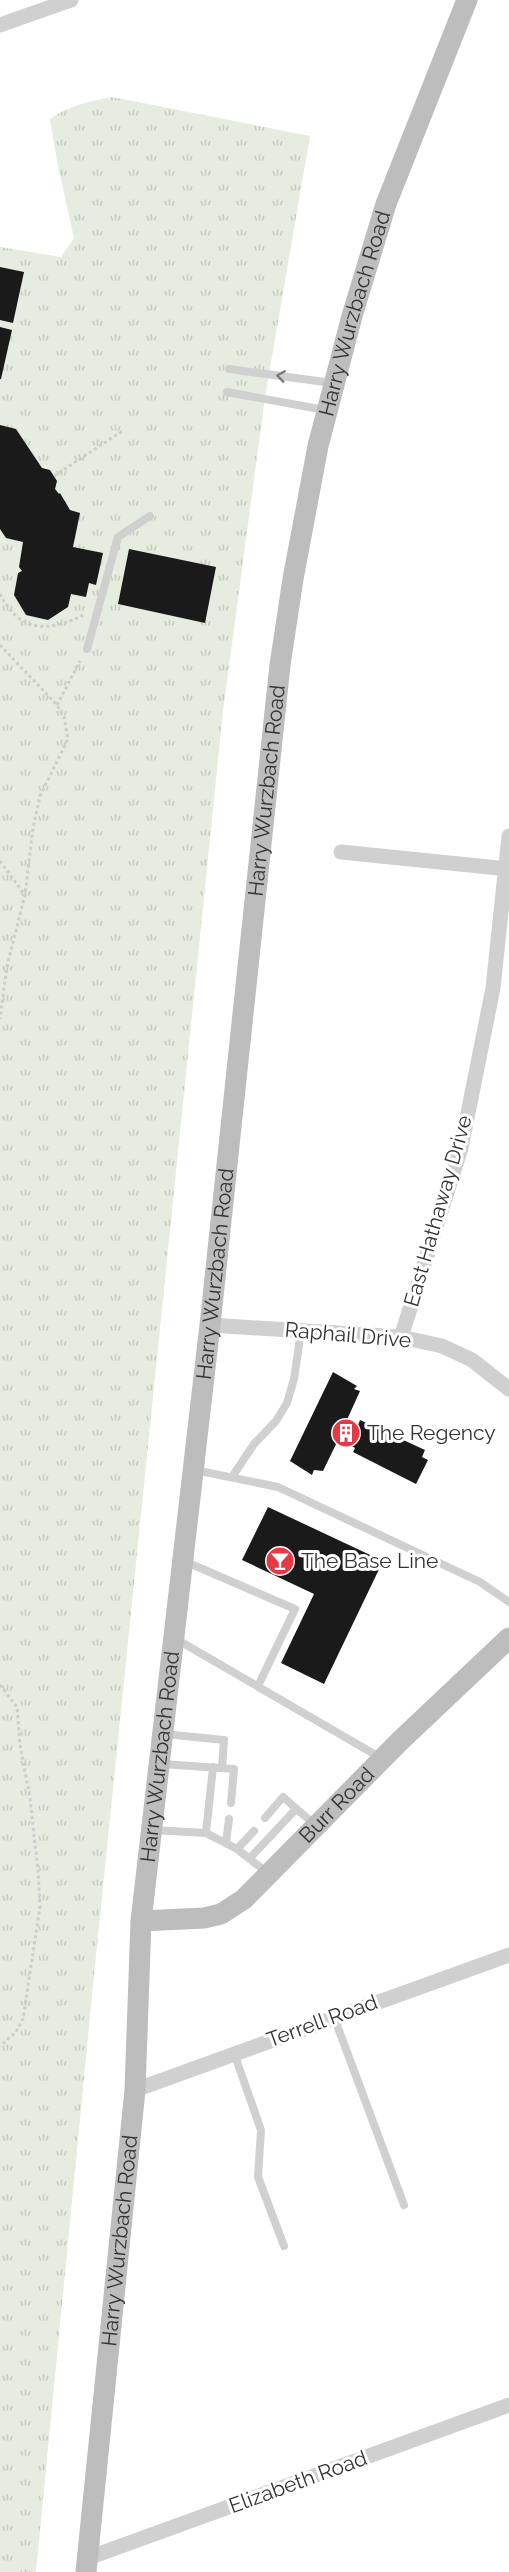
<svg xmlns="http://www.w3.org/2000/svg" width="509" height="2572" font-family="Raleway,sans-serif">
<defs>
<pattern id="grass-tufts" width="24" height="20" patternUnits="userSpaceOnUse" patternTransform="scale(1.5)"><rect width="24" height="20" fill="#e6ecdf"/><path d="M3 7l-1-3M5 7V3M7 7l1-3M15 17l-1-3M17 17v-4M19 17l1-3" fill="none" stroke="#c6cbc0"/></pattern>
</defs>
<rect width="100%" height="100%" fill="#fff"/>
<path fill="url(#grass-tufts)" d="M 112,97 L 310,136 L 265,397 L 223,711 L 93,1985 L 36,2572 L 0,2572 L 0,247 L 61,257 L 74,238 L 57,161 L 50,119 C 67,106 91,101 112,97 Z"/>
<path fill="#1a1a1a" d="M 0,267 L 24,272 L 13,323 L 0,320 Z
M 0,327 L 12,330 L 1,379 L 0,379 Z
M 0,425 L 16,429 L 42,468 L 50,470 L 57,481 L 55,489 L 59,494 L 60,493 L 70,510 L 80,513 L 73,547 L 103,553 L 96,585 L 89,583 L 86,597 L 71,594 L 68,607 L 48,620 L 26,615 L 14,595 L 18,573 L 22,571 L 19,567 L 23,542 L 6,538 L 0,529 Z
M 129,549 L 216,567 L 205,623 L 118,604 Z
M 333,1372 L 357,1386 L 354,1389 L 360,1391 L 346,1422 L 357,1428 L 360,1420 L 425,1450 L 422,1457 L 428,1460 L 416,1484 L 353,1452 L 355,1448 L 339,1438 L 323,1471 L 314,1470 L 312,1475 L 290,1461 Z
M 268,1507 L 383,1561 L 324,1684 L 281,1663 L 314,1594 L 242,1560 Z"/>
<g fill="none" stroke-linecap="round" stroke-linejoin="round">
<path stroke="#cdcdcd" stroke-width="3" stroke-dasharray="3 3" stroke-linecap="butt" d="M 54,476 L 124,430
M 0,594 C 19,632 48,633 83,615
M 0,645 L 57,705 L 64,717 L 68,739 L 40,796 L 33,828 L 25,895 L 7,966 L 0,1019
M 57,705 L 80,661
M 0,861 L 25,895
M 0,1685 L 17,1707 L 20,1745 L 30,1798 L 38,1871 L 40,1907 L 23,2019 L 16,2032 L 0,2046"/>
<path stroke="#d0d0d0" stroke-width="8" d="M 229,369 L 332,383
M 227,392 L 325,410
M 87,649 L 118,537 L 150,516
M 195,1470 L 278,1487 L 480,1582 L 509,1602
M 232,1477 L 254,1444 L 276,1421 L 287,1403 L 294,1379 L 301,1331
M 184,1561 L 295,1609 L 258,1686
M 176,1639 L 381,1758
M 164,1734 L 224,1740 L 222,1768
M 162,1764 L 234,1769 L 231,1803
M 265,1818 L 283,1797 L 315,1825
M 152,1830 L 206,1833 L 237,1849
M 254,1831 L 237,1849 L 269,1874
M 206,1833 L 213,1767
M 226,1843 L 229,1819
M 250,1858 L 296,1809
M 334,2017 L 404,2205
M 234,2053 L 261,2130 L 258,2177 L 284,2246"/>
<path stroke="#d0d0d0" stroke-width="15" d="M 0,25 L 71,0
M 341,852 L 509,869
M 210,1325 L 401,1337 L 442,1346 L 472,1360 L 509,1389
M 401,1337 L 461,1148 L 493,988 L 509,836
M 135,2090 L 509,1955
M 88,2558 L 509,2405"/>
<g stroke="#bdbdbd" stroke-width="21">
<path id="s1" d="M 141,1921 L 204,1918 L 221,1914 L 244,1899 L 400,1741 L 509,1638"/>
<path id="s2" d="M 86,2572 L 135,2090 L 141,1921 L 210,1325 L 280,665 L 293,579 L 318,446 L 352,316 L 386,204 L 467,0"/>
</g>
</g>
<defs><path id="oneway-chevron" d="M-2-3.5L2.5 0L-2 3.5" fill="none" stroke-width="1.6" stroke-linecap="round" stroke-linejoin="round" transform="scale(1.5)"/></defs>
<use stroke="#7a7a7a" href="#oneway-chevron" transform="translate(281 376) rotate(-172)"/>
<defs>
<g id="building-disc" transform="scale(1.5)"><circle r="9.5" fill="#e63946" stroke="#fff"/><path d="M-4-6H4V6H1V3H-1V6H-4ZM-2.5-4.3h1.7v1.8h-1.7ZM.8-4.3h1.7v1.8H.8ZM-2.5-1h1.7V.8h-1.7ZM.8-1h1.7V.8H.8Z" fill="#fff"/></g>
<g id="bar-disc" transform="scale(1.5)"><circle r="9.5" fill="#e63946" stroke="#fff"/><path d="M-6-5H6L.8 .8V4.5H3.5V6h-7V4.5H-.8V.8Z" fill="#fff"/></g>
</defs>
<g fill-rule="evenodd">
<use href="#building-disc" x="346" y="1433"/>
<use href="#bar-disc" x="280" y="1561"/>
</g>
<g text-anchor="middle" stroke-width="6" stroke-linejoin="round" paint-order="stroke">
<g font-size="21" fill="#333" stroke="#fff">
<text dy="7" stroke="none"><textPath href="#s2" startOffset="2277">Harry Wurzbach Road</textPath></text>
<text dy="7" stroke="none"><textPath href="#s2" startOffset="1791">Harry Wurzbach Road</textPath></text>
<text transform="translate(438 1211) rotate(-74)" y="7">East Hathaway Drive</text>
<text dy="7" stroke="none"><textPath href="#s2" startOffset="1305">Harry Wurzbach Road</textPath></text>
<text transform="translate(348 1335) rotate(5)" y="7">Raphail Drive</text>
<text dy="7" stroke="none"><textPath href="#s2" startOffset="819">Harry Wurzbach Road</textPath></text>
<text dy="7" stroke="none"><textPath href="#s1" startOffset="240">Burr Road</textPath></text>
<text transform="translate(322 2021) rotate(-20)" y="7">Terrell Road</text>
<text dy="7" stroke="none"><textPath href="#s2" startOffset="333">Harry Wurzbach Road</textPath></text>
<text transform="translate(298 2482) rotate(-20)" y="7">Elizabeth Road</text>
</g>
<g font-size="21" fill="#333" stroke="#fff" text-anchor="start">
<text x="367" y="1440">The Regency</text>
<text x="301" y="1568">The Base Line</text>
</g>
</g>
</svg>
